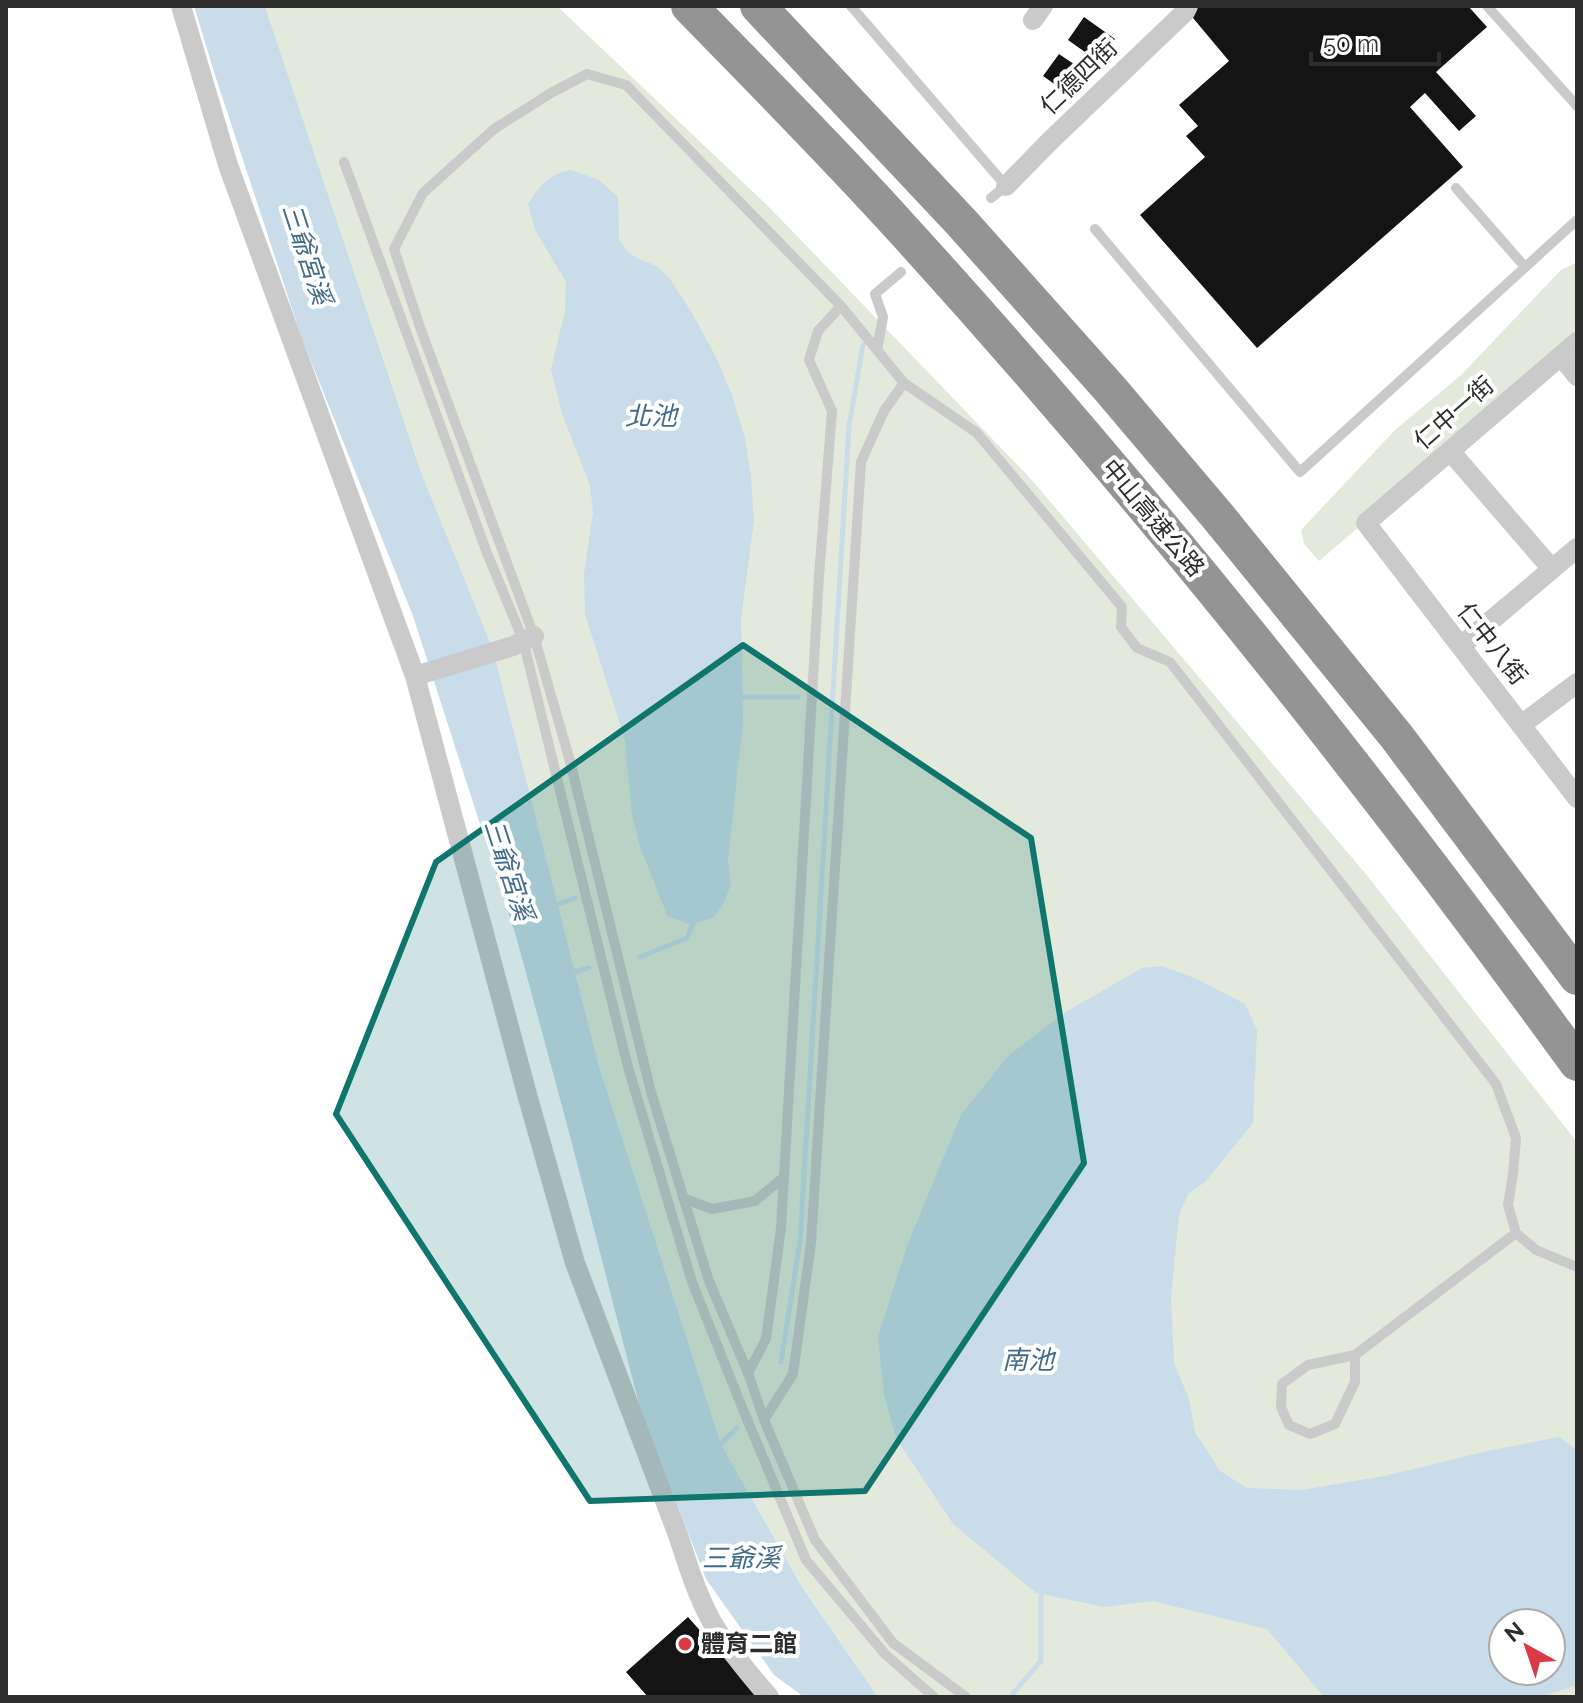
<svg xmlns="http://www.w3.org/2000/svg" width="1583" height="1703" font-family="Raleway,'Noto Sans TC',sans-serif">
<rect width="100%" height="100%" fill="#fff"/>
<path fill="#e3eadb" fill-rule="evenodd" d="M 265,6 L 557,6 L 769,207 L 1031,479 L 1365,873 L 1577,1142 L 1577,1697 L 878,1697 L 802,1587 L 721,1444 L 599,1066 L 493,649 L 421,472 ZM 1503,1623 L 1551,1623 L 1551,1671 L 1503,1671 Z
M 1577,262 L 1577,341 L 1319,561 L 1304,544 L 1301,530 L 1395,430 L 1461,375 L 1561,270 Z"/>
<path fill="#c8dce9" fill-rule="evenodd" d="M 194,6 L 265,6 L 421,472 L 493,649 L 599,1066 L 721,1444 L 802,1587 L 878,1697 L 804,1697 L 774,1675 L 706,1579 L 640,1408 L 569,1132 L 516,936 L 413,616 L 302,339 L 214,72 Z
M 571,170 L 599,180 L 618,197 L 619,240 L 628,252 L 637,258 L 657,266 L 670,279 L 692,313 L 716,357 L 732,395 L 745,438 L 751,477 L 754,520 L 741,619 L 743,721 L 728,860 L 731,884 L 723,905 L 714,917 L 694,924 L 684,923 L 667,915 L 639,844 L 631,809 L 625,740 L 585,614 L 584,574 L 593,512 L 590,485 L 562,414 L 551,369 L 565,311 L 566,282 L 535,230 L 528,204 C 539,187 549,173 571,170 Z
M 1162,966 L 1197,979 L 1245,1004 L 1257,1030 L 1253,1123 L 1205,1182 L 1188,1194 L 1179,1215 L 1171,1297 L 1174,1363 L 1189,1399 L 1195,1432 L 1220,1471 L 1247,1488 L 1302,1490 L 1384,1476 L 1492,1450 L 1559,1437 L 1577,1450 L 1577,1685 L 1540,1697 L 1324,1697 L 1267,1629 L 1152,1601 L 1105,1607 L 1036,1593 L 953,1524 L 896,1438 L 884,1395 L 878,1337 L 907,1246 L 961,1115 L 1008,1056 L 1067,1011 L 1142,968 ZM 1503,1623 L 1551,1623 L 1551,1671 L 1503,1671 Z"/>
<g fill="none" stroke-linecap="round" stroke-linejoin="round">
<path stroke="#c8dce9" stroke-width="5" d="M 739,697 L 798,697
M 554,906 L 575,898
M 640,957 L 687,938 L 694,921
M 570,973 L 589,968
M 781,1362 L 800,1241 L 849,426 L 863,345
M 717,1447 L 737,1428
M 1010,1697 L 1041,1661 L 1041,1589"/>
</g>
<path fill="#141414" d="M 1191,6 L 1468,6 L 1487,27 L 1436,72 L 1476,116 L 1459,131 L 1425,93 L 1410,107 L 1463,167 L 1257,348 L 1140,215 L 1205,157 L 1186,136 L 1198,126 L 1179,105 L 1229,61 L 1188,12 Z
M 1084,17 L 1115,39 L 1099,62 L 1068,40 Z
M 1059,54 L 1090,75 L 1074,98 L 1043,76 Z
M 688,1617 L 759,1697 L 648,1697 L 626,1672 Z"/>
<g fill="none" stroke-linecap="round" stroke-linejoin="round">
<path stroke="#cacaca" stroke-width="10" d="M 851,6 L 1006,186 L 991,198
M 1487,6 L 1577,106
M 344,162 L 487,553 L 523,640 L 628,1067 L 692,1282 L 744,1412 L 806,1560 L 885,1654 L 934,1697
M 1456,188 L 1525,267
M 1095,229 L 1300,472 L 1577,220
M 841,306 L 818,331 L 809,360 L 832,411 L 819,576 L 781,1228 L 766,1339 L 748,1373 L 764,1420 L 815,1540 L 893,1643 L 966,1697
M 877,350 L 883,317 L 875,294 L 901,272
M 683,1198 L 712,1209 L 755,1201 L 784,1177
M 1355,1355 L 1355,1382 L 1335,1424 L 1310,1434 L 1289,1425 L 1281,1407 L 1282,1384 L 1308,1365 L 1355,1355 L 1516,1233
M 748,1373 L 709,1281 L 651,1092 L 570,761 L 534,636 L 421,330 L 394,249 L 423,193 L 494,129 L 551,93 L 587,74 L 626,85 L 841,306 L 904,383 L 977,433 L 1122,607 L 1121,627 L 1137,648 L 1170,662 L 1496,1084 L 1516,1138 L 1513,1174 L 1508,1205 L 1516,1233 L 1536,1250 L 1577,1267
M 764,1420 L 793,1374 L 811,1243 L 861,462 L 884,411 L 904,383"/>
<path stroke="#cacaca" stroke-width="20" d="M 181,6 L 228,165 L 415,676 L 528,1098 L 575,1263 L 678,1535 C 688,1565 697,1595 712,1622 C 728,1649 749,1674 769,1697
M 1033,20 L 1043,6
M 1006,186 L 1050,141 L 1185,12 L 1188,6
M 1577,342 L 1366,523 L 1577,798
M 1561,356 L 1577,376
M 1450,451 L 1552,569
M 1461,646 L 1577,548
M 415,676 L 513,646 L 534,636
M 1521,725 L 1577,683"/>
<path stroke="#949494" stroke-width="36" d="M 689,6 C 758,77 829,148 896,222 C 1139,488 1365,771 1577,1063
M 758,6 L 962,223 L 1110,389 L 1220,519 L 1397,737 L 1577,977"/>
</g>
<path fill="#0f766e" fill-opacity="0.2" stroke="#0f766e" stroke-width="6" stroke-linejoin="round" d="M 743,645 L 1031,838 L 1084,1163 L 865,1491 L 590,1501 L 336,1114 L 436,862 Z"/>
<circle fill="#da3a46" stroke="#fff" stroke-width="3" cx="685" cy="1644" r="8"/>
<g text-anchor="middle" stroke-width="8" stroke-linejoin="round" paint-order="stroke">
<g font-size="24" fill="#2d2d2d" stroke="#fff">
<text transform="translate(1079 77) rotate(-44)" y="8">仁德四街</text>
<text transform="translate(1454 413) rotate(-41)" y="8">仁中一街</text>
<text transform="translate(1153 518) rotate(50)" y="8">中山高速公路</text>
<text transform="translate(1492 644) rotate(52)" y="8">仁中八街</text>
</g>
<g font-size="24" font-weight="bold" fill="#2d2d2d" stroke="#fff" text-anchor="start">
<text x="701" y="1652">體育二館</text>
</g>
<g font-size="26" font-style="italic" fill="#416d8a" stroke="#fff">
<text transform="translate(307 254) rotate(72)" y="9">三爺宮溪</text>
<text x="651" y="425">北池</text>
<text transform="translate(509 870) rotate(72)" y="9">三爺宮溪</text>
<text x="1028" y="1369">南池</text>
<text x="741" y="1567">三爺溪</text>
</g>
</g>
<rect width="1583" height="1703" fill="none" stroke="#2d2d2d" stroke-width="16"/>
<g transform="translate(1527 1647) rotate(320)"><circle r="38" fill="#ffffff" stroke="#ababab" stroke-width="2"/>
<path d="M0-6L14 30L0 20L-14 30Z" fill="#da3a46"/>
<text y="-12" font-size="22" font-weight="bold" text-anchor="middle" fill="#2d2d2d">N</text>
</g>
<path d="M1311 52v12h128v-12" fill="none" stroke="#2d2d2d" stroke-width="4"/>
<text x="1323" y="52" font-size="24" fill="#2d2d2d" stroke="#ffffff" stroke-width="6" paint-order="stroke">50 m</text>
</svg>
